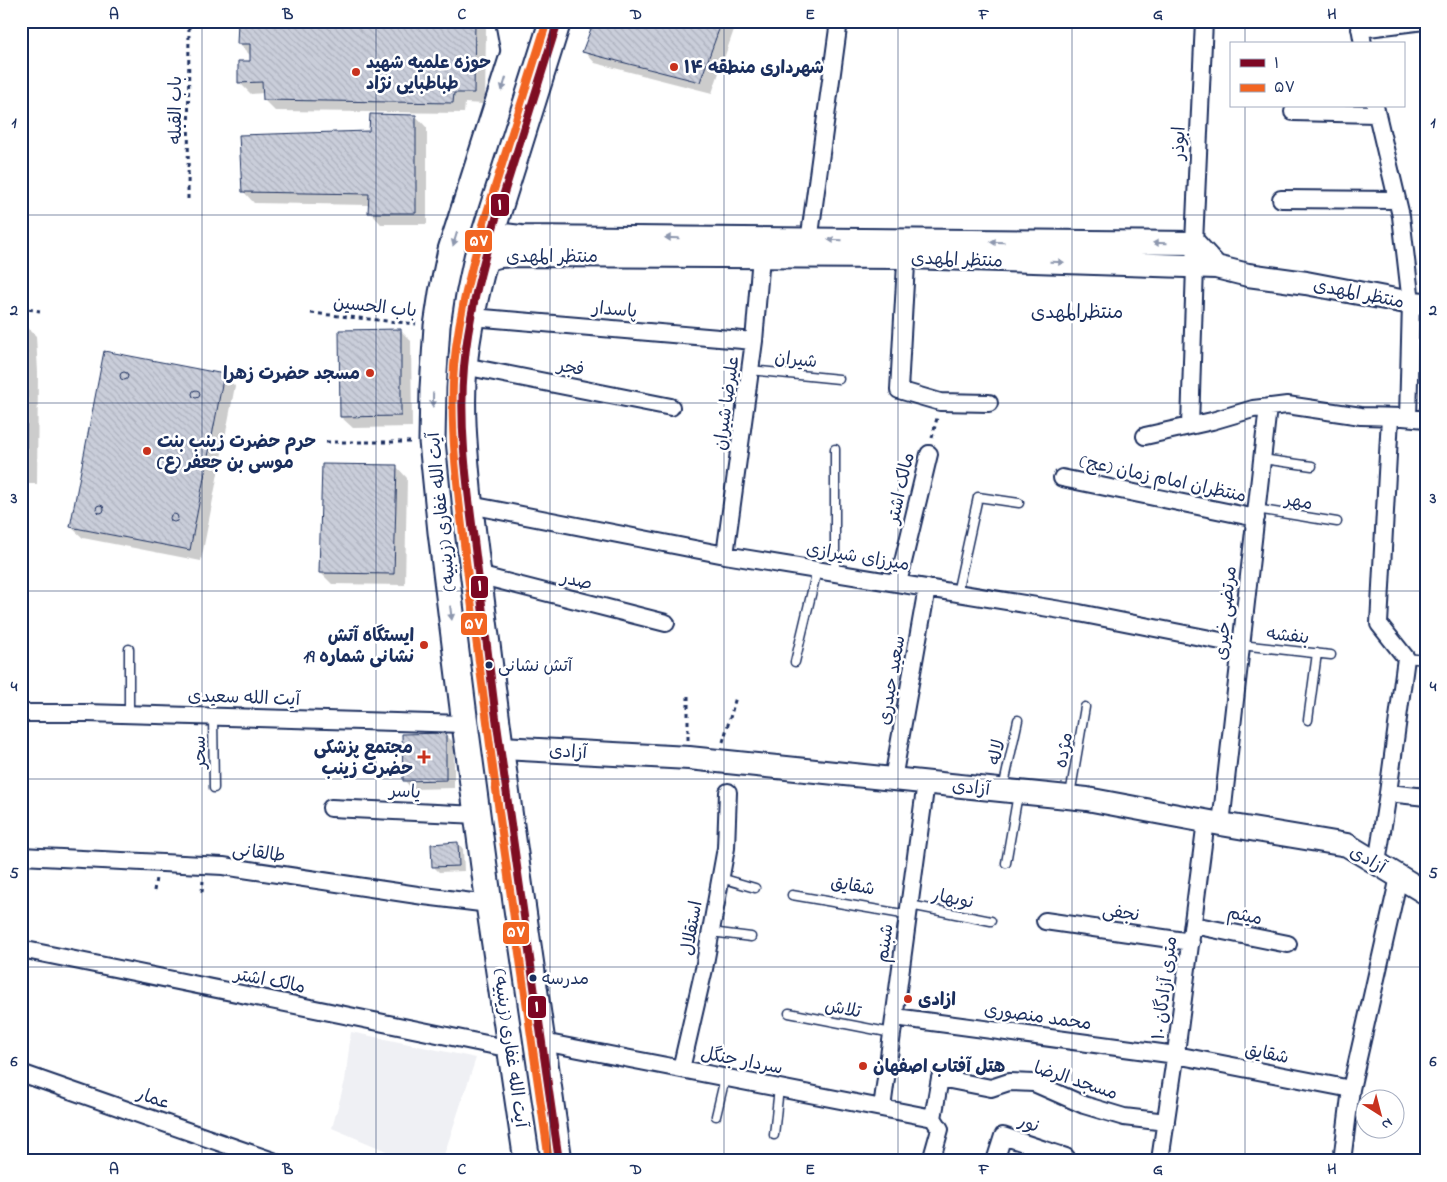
<svg xmlns="http://www.w3.org/2000/svg" width="1447" height="1182" font-family="'Indie Flower','Playpen Sans Arabic',sans-serif">
<defs>
<pattern id="building-back-hatch" width="6" height="6" patternUnits="userSpaceOnUse" patternTransform="scale(1.25)"><rect width="6" height="6" fill="#caceda"/><path d="M-1 5l2 2M0 0l6 6M5-1l2 2" fill="none" stroke="#adb1be"/></pattern>
</defs>
<rect width="100%" height="100%" fill="#fff"/>
<filter id="ink" filterUnits="userSpaceOnUse"><feTurbulence type="fractalNoise" baseFrequency=".02" numOctaves="2"/><feDisplacementMap in="SourceGraphic" scale="10" xChannelSelector="R" yChannelSelector="G"/><feConvolveMatrix kernelMatrix="1 2 1 2 8 2 1 2 1" color-interpolation-filters="sRGB"/></filter>
<g filter="url(#ink)">
<path fill="#eff0f4" d="M 351,1032 L 476,1058 L 442,1161 L 410,1161 L 332,1128 L 345,1081 Z"/>
<path fill="#0003" d="M 254,21 L 480,21 L 486,28 L 485,104 L 465,103 L 464,113 L 275,111 L 264,100 L 264,93 L 251,94 L 239,82 L 251,62 L 250,55 L 239,44 Z
M 595,21 L 737,21 L 712,93 L 595,63 L 584,51 Z
M 416,116 L 427,128 L 427,224 L 381,224 L 370,212 L 370,205 L 254,203 L 243,191 L 371,133 Z
M 21,324 L 24,324 L 36,336 L 38,372 L 37,484 L 21,484 Z
M 400,330 L 411,341 L 412,427 L 353,428 L 341,417 Z
M 223,375 L 235,386 L 201,561 L 83,538 L 71,527 Z
M 396,466 L 407,478 L 405,585 L 332,584 L 320,572 Z
M 445,734 L 454,743 L 454,788 L 412,789 L 404,780 Z
M 458,843 L 463,849 L 464,871 L 439,872 L 434,867 Z"/>
<path fill="url(#building-back-hatch)" stroke="#1b2f5e" d="M 238,21 L 475,21 L 474,93 L 454,93 L 453,103 L 263,100 L 262,82 L 238,83 L 238,61 L 250,61 L 250,44 L 237,44 Z
M 594,21 L 722,21 L 700,82 L 582,52 Z
M 370,114 L 416,115 L 416,213 L 368,213 L 369,194 L 242,192 L 239,135 L 369,131 Z
M 21,323 L 25,323 L 27,360 L 26,473 L 21,473 Z
M 401,329 L 401,416 L 340,417 L 339,330 Z
M 104,351 L 224,374 L 190,550 L 70,527 Z
M120 376a4 4 0 1 1 8 0a4 4 0 1 1-8 0Z
M192 394a4 4 0 1 1 8 0a4 4 0 1 1-8 0Z
M 322,464 L 397,465 L 394,574 L 319,573 Z
M96 509a4 4 0 1 1 8 0a4 4 0 1 1-8 0Z
M170 518a4 4 0 1 1 8 0a4 4 0 1 1-8 0Z
M 446,733 L 446,780 L 403,781 L 402,734 Z
M 458,842 L 459,866 L 432,867 L 431,844 Z"/>
<g fill="none" stroke-linecap="round" stroke-linejoin="round">
<g stroke="#1b2f5e" stroke-width="11">
<path id="lane" d="M 750,370 L 839,379
M 835,449 L 835,573
M 1262,459 L 1312,466
M 1256,509 L 1337,522
M 957,593 L 978,497 L 1019,503
M 1241,645 L 1331,655
M 1406,658 L 1426,660
M 795,662 L 817,570
M 129,714 L 129,649
M 213,717 L 214,788
M 1308,720 L 1317,653
M 1003,789 L 1018,720
M 1070,795 L 1085,707
M 1006,863 L 1018,794
M 721,878 L 755,888
M 792,895 L 908,915
M 910,905 L 991,921
M 711,932 L 751,937
M 789,1013 L 892,1033
M 716,1116 L 725,1078
M 774,1135 L 779,1088"/>
</g>
<g stroke="#1b2f5e" stroke-width="20">
<path id="street" d="M 1359,21 L 1363,44
M 1360,29 L 1424,21
M 1375,106 L 1401,216 L 1411,303 L 1408,417
M 1293,112 L 1376,114
M 1281,199 L 1397,200
M 907,246 L 899,390 L 940,402 L 989,403
M 808,249 L 839,21
M 472,317 L 754,341
M 464,366 L 671,407
M 1190,426 L 1195,266 L 1194,243 L 1204,21
M 1145,436 L 1212,421 L 1253,409 L 1287,405 L 1361,416 L 1403,417 L 1426,419
M 1062,478 L 1256,518
M 470,505 L 725,555 L 1079,613 L 1241,645
M 725,555 L 754,341 L 761,256
M 478,575 L 666,623
M 898,583 L 929,454
M 21,713 L 86,713 L 465,724
M 893,779 L 927,588
M 1388,793 L 1426,797
M 331,808 L 478,815
M 1221,824 L 1268,407
M 21,856 L 223,866 L 424,896 L 489,904
M 1377,863 L 1388,793 L 1406,658 L 1379,624 L 1390,417
M 1045,921 L 1191,942
M 1193,925 L 1288,944
M 21,949 L 511,1049
M 895,1017 L 1176,1055 L 1351,1089
M 543,1042 L 933,1118
M 681,1069 L 704,969 L 726,848 L 728,792
M 21,1073 L 273,1161
M 882,1108 L 926,782
M 931,1161 L 940,1129 L 933,1118 L 940,1078 L 991,1088 L 1009,1082 L 1034,1083 L 1084,1105 L 1124,1117 L 1166,1122
M 995,1161 L 1003,1136 L 1066,1157
M 1165,1161 L 1160,1160 L 1177,1045 L 1206,821
M 1342,1161 L 1351,1089 L 1399,877"/>
</g>
<g stroke="#1b2f5e" stroke-width="26">
<path id="secondary" d="M 507,21 L 513,53
M 493,228 L 504,235 L 521,237 L 1194,243 L 1216,267
M 484,260 L 499,256 L 520,255 L 907,257 L 1216,267 L 1248,275 L 1306,283 L 1411,303 L 1426,304
M 500,748 L 689,758 L 1087,799 L 1221,824 L 1347,845 L 1426,893"/>
</g>
<g stroke="#1b2f5e" stroke-width="29">
<path id="primary" d="M 524,21 L 451,250 L 442,293 L 437,326 L 433,388 L 432,441 L 441,532 L 465,724 L 489,904 L 527,1161
M 558,21 L 493,228 C 481,271 468,322 464,367 C 460,411 465,455 469,499 C 476,563 485,627 493,692 C 513,848 537,1004 559,1161"/>
</g>
<path stroke="#1b2f5e" stroke-width="3" stroke-dasharray="4 4" stroke-linecap="butt" d="M 188,199 L 189,21
M 21,308 L 40,311
M 311,313 L 416,324
M 932,438 L 937,418
M 326,442 L 412,442
M 688,696 L 688,740
M 723,742 L 736,697
M 154,891 L 156,878
M 202,892 L 203,881"/>
<use href="#lane" stroke="#fff" stroke-width="8"/>
<use href="#street" stroke="#fff" stroke-width="16"/>
<use href="#secondary" stroke="#fff" stroke-width="22"/>
<use href="#primary" stroke="#fff" stroke-width="25"/>
<g stroke="#fff" stroke-width="11">
<path id="bus-1" d="M 558,21 L 493,228 C 480,274 468,320 464,367 C 459,422 466,478 473,532 C 480,592 488,651 495,711 C 515,861 538,1011 559,1161"/>
</g>
<g stroke="#fff" stroke-width="11">
<path id="bus-2" d="M 547,21 L 483,225 C 469,277 455,329 453,383 C 451,434 457,485 463,535 C 470,595 478,654 486,714 C 505,863 528,1012 549,1161"/>
</g>
<use href="#bus-1" stroke="#7e0724" stroke-width="8"/>
<use href="#bus-2" stroke="#f26522" stroke-width="8"/>
</g>
<defs><path id="oneway-solid" d="M-6-.8H1V-3.2L6.5 0L1 3.2V.8H-6Z" transform="scale(1.25)"/></defs>
<g fill="#8d97ae">
<use href="#oneway-solid" transform="translate(504 84) rotate(107)"/>
<use href="#oneway-solid" transform="translate(672 238) rotate(-179)"/>
<use href="#oneway-solid" transform="translate(455 239) rotate(107)"/>
<use href="#oneway-solid" transform="translate(835 240) rotate(-179)"/>
<use href="#oneway-solid" transform="translate(997 242) rotate(-179)"/>
<use href="#oneway-solid" transform="translate(1160 243) rotate(-179)"/>
<use href="#oneway-solid" transform="translate(1057 262) rotate(2)"/>
<use href="#oneway-solid" transform="translate(433 400) rotate(91)"/>
<use href="#oneway-solid" transform="translate(451 613) rotate(83)"/>
</g>
</g>
<path fill="none" stroke="#1b2f5e" stroke-width="1" stroke-opacity="0.55" d="M 202,21 L 202,1161M 376,21 L 376,1161M 550,21 L 550,1161M 724,21 L 724,1161M 898,21 L 898,1161M 1072,21 L 1072,1161M 1245,21 L 1245,44M 1245,106 L 1245,1161M 21,215 L 1426,215M 21,403 L 1426,403M 21,591 L 1426,591M 21,779 L 1426,779M 21,967 L 1426,967"/>
<g fill="#c8321e" stroke="#fff" stroke-width="2">
<circle cx="674" cy="67" r="5"/>
<circle cx="356" cy="72" r="5"/>
<circle cx="370" cy="373" r="5"/>
<circle cx="147" cy="451" r="5"/>
<circle cx="424" cy="645" r="5"/>
<path d="M421.5 749.5h5v5h5v5h-5v5h-5v-5h-5v-5h5z"/>
<circle cx="908" cy="999" r="5"/>
<circle cx="863" cy="1066" r="5"/>
</g>
<g fill="#1b2f5e" stroke="#fff" stroke-width="2">
<circle cx="489" cy="665" r="4.5"/>
<circle cx="533" cy="978" r="4.5"/>
</g>
<g text-anchor="middle" stroke-width="5" stroke-linejoin="round" paint-order="stroke">
<g font-size="17" fill="#1b2f5e" stroke="#fff" text-anchor="start">
<text x="498" y="671">آتش نشانی</text>
<text x="542" y="984">مدرسه</text>
</g>
<g font-size="18" font-weight="bold" fill="#1b2f5e" stroke="#fff" text-anchor="start">
<text x="366" y="68">حوزه علمیه شهید<tspan x="366" dy="21">طباطبایی نژاد</tspan></text>
<text x="684" y="73">شهرداری منطقه ۱۴</text>
<text x="360" y="379" text-anchor="end">مسجد حضرت زهرا</text>
<text x="157" y="447">حرم حضرت زینب بنت<tspan x="157" dy="21">موسی بن جعفر (ع)</tspan></text>
<text x="414" y="641" text-anchor="end">ایستگاه آتش<tspan x="414" dy="21">نشانی شماره 19</tspan></text>
<text x="413" y="753" text-anchor="end">مجتمع پزشکی<tspan x="413" dy="21">حضرت زینب</tspan></text>
<text x="918" y="1005">ازادی</text>
<text x="873" y="1072">هتل آفتاب اصفهان</text>
</g>
<g font-size="18" fill="#1b2f5e" stroke="#fff">
<text transform="translate(175 110) rotate(-90)" y="6">باب القبله</text>
<text transform="translate(1178 143) rotate(-88)" y="6">ابوذر</text>
<text x="552" y="262">منتظر المهدی</text>
<text transform="translate(957 259) rotate(2)" y="6">منتظر المهدی</text>
<text transform="translate(1359 293) rotate(11)" y="6">منتظر المهدی</text>
<text transform="translate(375 306) rotate(6)" y="6">باب الحسین</text>
<text transform="translate(615 309) rotate(5)" y="6">پاسدار</text>
<text transform="translate(796 359) rotate(6)" y="6">شیران</text>
<text transform="translate(571 367) rotate(11)" y="6">فجر</text>
<text transform="translate(726 403) rotate(-82)" y="6">علیرضا شیران</text>
<text transform="translate(1163 478) rotate(12)" y="6">منتظران امام زمان (عج)</text>
<text transform="translate(900 488) rotate(-77)" y="6">مالک اشتر</text>
<text transform="translate(1299 501) rotate(10)" y="6">مهر</text>
<text transform="translate(441 512) rotate(-96)" y="6">آیت الله غفاری (زینبیه)</text>
<text transform="translate(858 556) rotate(9)" y="6">میرزای شیرازی</text>
<text transform="translate(577 580) rotate(14)" y="6">صدر</text>
<text transform="translate(1225 613) rotate(-84)" y="6">مرتضی خیری</text>
<text transform="translate(1288 635) rotate(6)" y="6">بنفشه</text>
<text transform="translate(891 680) rotate(-80)" y="6">سعید حیدری</text>
<text transform="translate(244 697) rotate(2)" y="6">آیت الله سعیدی</text>
<text transform="translate(1063 750) rotate(-80)" y="6">مژده</text>
<text transform="translate(568 751) rotate(3)" y="6">آزادی</text>
<text transform="translate(199 752) rotate(-91)" y="6">سحر</text>
<text transform="translate(996 752) rotate(-77)" y="6">لاله</text>
<text transform="translate(971 787) rotate(6)" y="6">آزادی</text>
<text transform="translate(405 791) rotate(3)" y="6">یاسر</text>
<text transform="translate(259 852) rotate(8)" y="6">طالقانی</text>
<text transform="translate(1368 859) rotate(30)" y="6">آزادی</text>
<text transform="translate(853 885) rotate(10)" y="6">شقایق</text>
<text transform="translate(953 898) rotate(11)" y="6">نوبهار</text>
<text transform="translate(1121 912) rotate(8)" y="6">نجفی</text>
<text transform="translate(1245 915) rotate(12)" y="6">میثم</text>
<text transform="translate(691 928) rotate(-80)" y="6">استقلال</text>
<text transform="translate(884 943) rotate(-82)" y="6">شبنم</text>
<text transform="translate(270 980) rotate(11)" y="6">مالک اشتر</text>
<text transform="translate(1164 988) rotate(-83)" y="6">۱۰ متری آزادگان</text>
<text transform="translate(843 1008) rotate(11)" y="6">تلاش</text>
<text transform="translate(1038 1016) rotate(8)" y="6">محمد منصوری</text>
<text transform="translate(511 1048) rotate(82)" y="6">آیت الله غفاری (زینبیه)</text>
<text transform="translate(1267 1053) rotate(11)" y="6">شقایق</text>
<text transform="translate(742 1060) rotate(11)" y="6">سردار جنگل</text>
<text transform="translate(1076 1080) rotate(18)" y="6">مسجد الرضا</text>
<text transform="translate(154 1098) rotate(19)" y="6">عمار</text>
<text transform="translate(1029 1123) rotate(19)" y="6">نور</text>
</g>
<g font-size="19" fill="#1b2f5e" stroke="#fff">
<text x="1077" y="318">منتظرالمهدی</text>
</g>
</g>
<g stroke="#fff" stroke-width="2">
<rect x="490" y="193" width="20" height="24" rx="5" fill="#7e0724"/>
<rect x="464" y="229" width="29" height="24" rx="5" fill="#f26522"/>
<rect x="470" y="575" width="19" height="24" rx="5" fill="#7e0724"/>
<rect x="460" y="612" width="28" height="24" rx="5" fill="#f26522"/>
<rect x="502" y="921" width="28" height="24" rx="5" fill="#f26522"/>
<rect x="527" y="995" width="20" height="24" rx="5" fill="#7e0724"/>
</g>
<g font-size="14" text-anchor="middle" font-weight="bold" fill="#fff">
<text x="500" y="210">۱</text>
<text x="479" y="246">۵۷</text>
<text x="480" y="591">۱</text>
<text x="474" y="629">۵۷</text>
<text x="516" y="937">۵۷</text>
<text x="537" y="1012">۱</text>
</g>
<rect width="1447" height="1182" fill="none" stroke="#fff" stroke-width="55"/>
<rect x="1230" y="42" width="175" height="65" fill="#ffffff" stroke="#a4acbf"/>
<rect x="1240" y="59" width="25" height="8" fill="#7e0724" stroke="#a4acbf"/>
<text x="1274" y="68" font-size="15" fill="#1b2f5e">۱</text>
<rect x="1240" y="84" width="25" height="8" fill="#f26522" stroke="#a4acbf"/>
<text x="1274" y="92" font-size="15" fill="#1b2f5e">۵۷</text>
<g transform="translate(1380 1114) rotate(144)"><circle r="24" fill="#ffffff" stroke="#a4acbf"/>
<path d="M0-4L9 19L0 12L-9 19Z" fill="#c8321e"/>
<text y="-8" font-size="14" font-weight="bold" text-anchor="middle" fill="#1b2f5e">N</text>
</g>
<rect x="28" y="28" width="1392" height="1126" fill="none" stroke="#1b2f5e" stroke-width="2"/>
<g font-size="16" text-anchor="middle" font-weight="bold" fill="#1b2f5e">
<text x="114" y="19">A</text>
<text x="288" y="19">B</text>
<text x="462" y="19">C</text>
<text x="636" y="19">D</text>
<text x="810" y="19">E</text>
<text x="984" y="19">F</text>
<text x="1158" y="19">G</text>
<text x="1332" y="19">H</text>
<text x="14" y="127">1</text>
<text x="1433" y="127">1</text>
<text x="14" y="315">2</text>
<text x="1433" y="315">2</text>
<text x="14" y="503">3</text>
<text x="1433" y="503">3</text>
<text x="14" y="691">4</text>
<text x="1433" y="691">4</text>
<text x="14" y="878">5</text>
<text x="1433" y="878">5</text>
<text x="14" y="1066">6</text>
<text x="1433" y="1066">6</text>
<text x="114" y="1174">A</text>
<text x="288" y="1174">B</text>
<text x="462" y="1174">C</text>
<text x="636" y="1174">D</text>
<text x="810" y="1174">E</text>
<text x="984" y="1174">F</text>
<text x="1158" y="1174">G</text>
<text x="1332" y="1174">H</text>
</g>
</svg>
